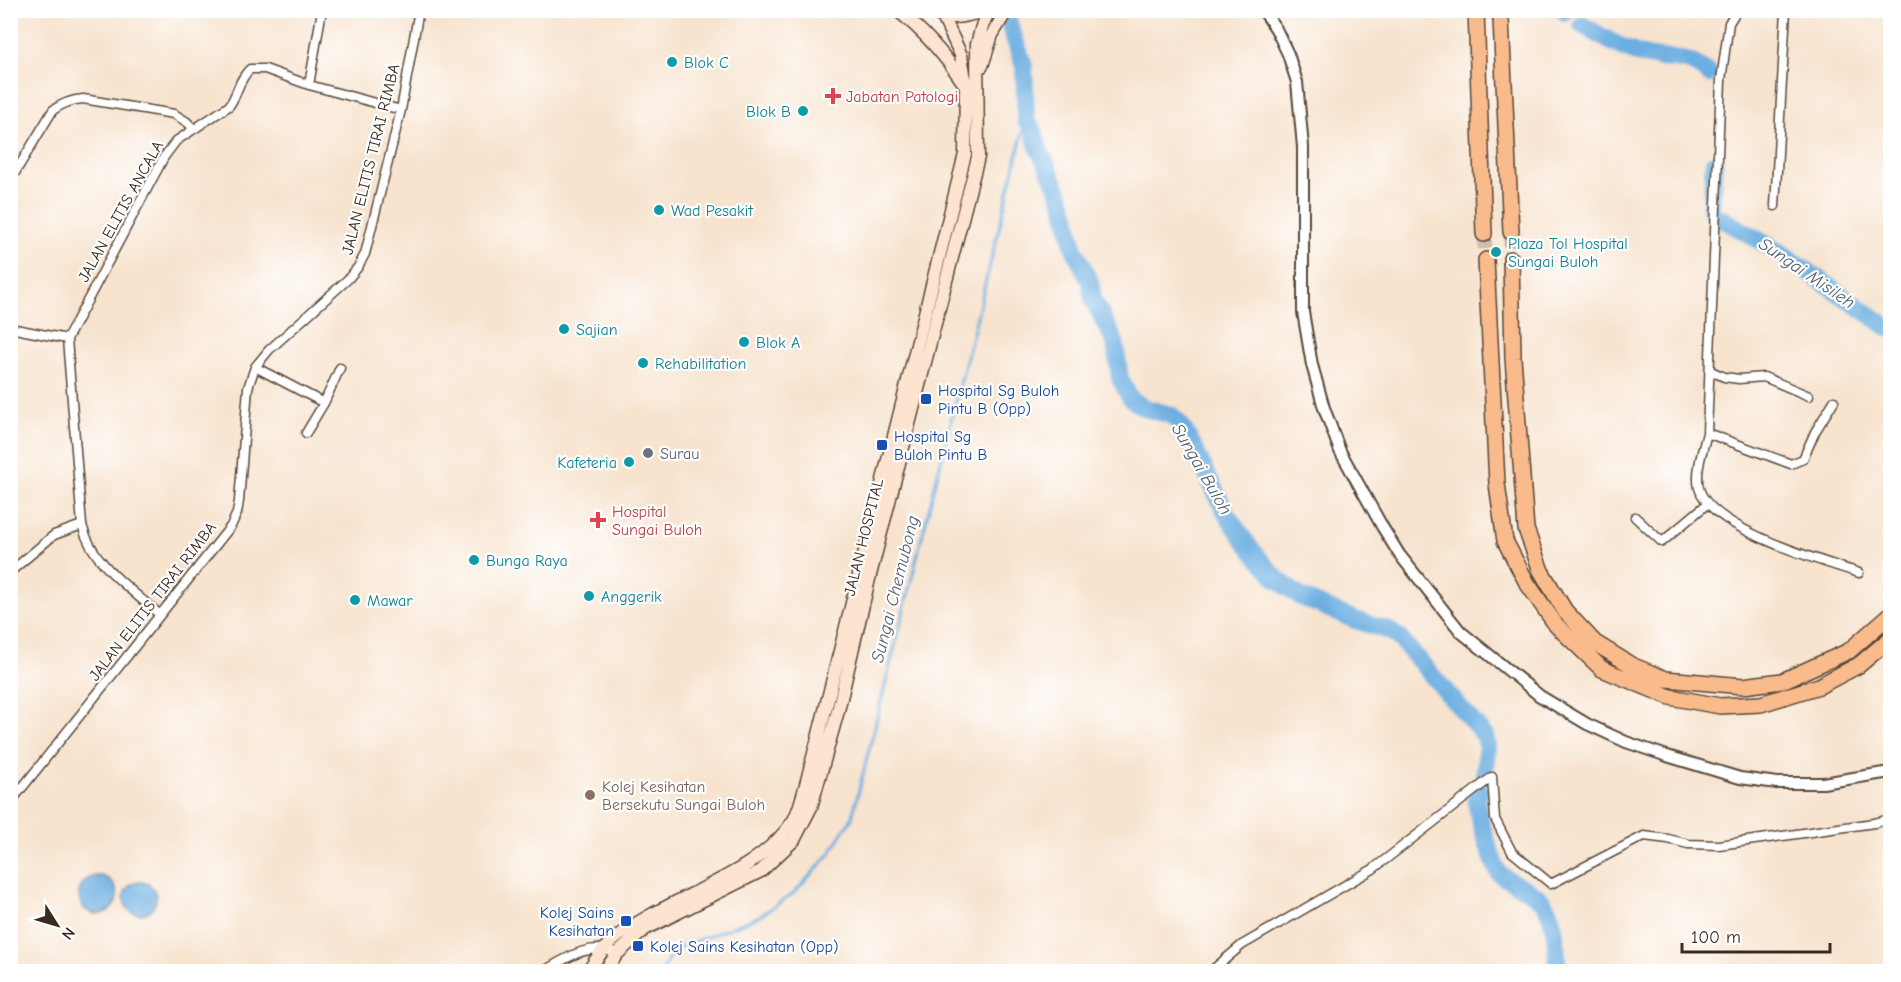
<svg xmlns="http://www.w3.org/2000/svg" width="1901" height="982" font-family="'Comic Neue',sans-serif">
<rect width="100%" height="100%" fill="#fff"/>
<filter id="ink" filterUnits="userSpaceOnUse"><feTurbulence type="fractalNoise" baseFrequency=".0167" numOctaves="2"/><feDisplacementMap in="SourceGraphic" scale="12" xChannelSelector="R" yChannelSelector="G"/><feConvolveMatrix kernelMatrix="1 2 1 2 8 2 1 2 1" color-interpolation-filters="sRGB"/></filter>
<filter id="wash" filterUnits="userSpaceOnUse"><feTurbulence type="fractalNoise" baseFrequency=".008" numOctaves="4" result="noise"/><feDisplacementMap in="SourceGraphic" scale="24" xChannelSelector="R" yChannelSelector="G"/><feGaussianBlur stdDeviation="1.35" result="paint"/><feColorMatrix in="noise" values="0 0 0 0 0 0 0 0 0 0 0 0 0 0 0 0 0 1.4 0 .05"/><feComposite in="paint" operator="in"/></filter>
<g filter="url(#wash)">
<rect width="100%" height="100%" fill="#f7e3ce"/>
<path fill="#6caee1" stroke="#546c80" stroke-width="1.5" d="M79 895a19 19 0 1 1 38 0a19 19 0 1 1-38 0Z
M124 898a16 16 0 1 1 32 0a16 16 0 1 1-32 0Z"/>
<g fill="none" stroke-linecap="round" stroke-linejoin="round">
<path stroke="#6caee1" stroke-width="3" d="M 662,972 L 673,950 L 758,917 L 794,893 L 829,855 L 852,818 L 1026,120"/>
<path stroke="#6caee1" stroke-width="18" d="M 1564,10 L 1565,12
M 1007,17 L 1024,66 L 1026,120 L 1034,131 L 1038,147 L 1058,189 L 1066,212 L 1074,248 L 1090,282 L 1093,300 L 1115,342 L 1120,379 L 1131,399 L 1145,408 L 1171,415 L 1180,424 L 1191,442 L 1227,515 L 1251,549 L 1277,579 L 1301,597 L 1355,620 L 1390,631 L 1400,639 L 1485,736 L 1487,745 L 1485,775
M 1582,25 C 1600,35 1619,48 1640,54 C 1668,63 1684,52 1709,74
M 1711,209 L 1714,163
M 1721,218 L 1786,256 L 1890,329
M 1480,791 C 1479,794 1476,796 1476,799 C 1474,805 1495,869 1499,873 C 1514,887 1537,889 1547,908 C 1557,927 1556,951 1558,972"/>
</g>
</g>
<g filter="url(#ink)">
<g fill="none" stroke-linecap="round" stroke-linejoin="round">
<path stroke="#d1beab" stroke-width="15" stroke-dasharray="15 8" stroke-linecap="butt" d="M 1511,232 L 1511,259
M 1484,234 L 1486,260"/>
<g stroke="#574638" stroke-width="11">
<path id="minor" d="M 1737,10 L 1729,23 L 1721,80 L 1707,433 C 1703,449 1695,472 1699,488 C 1710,529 1822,561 1859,573
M 309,85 L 322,10
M 10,181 L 53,110 C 63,103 71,100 83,99 L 174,114 L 187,122 L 194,129
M 1775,206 L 1786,10
M 10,328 L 67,339
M 255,367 L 324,403
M 1709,370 L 1724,377 L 1739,379 L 1764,377 L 1809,396
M 306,433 L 324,403 L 340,368
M 1707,433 L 1791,464 L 1803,459 L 1815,432 L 1834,401
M 1635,517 L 1662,542 L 1707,504
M 10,572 L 54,535 L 82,525
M 160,615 C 131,589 92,564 82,525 L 67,339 L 164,157 L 176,141 L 229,106 C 238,94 238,80 250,69 L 265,69 L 309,85 L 401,110
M 1492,777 L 1495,819 L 1512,852 L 1551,884 L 1644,836 L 1668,839 L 1688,844 L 1719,845 L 1874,823 L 1890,819
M 10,803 L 231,526 L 237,513 L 239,501 L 248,388 L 255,367 L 269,350 L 348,279 L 358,267 L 365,254 L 401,110 L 419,10
M 542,972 C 565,959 591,940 617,954
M 1210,972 L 1242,945 L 1373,869 L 1492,777"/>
</g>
<g stroke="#574638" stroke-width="14">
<path id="tertiary" d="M 1263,10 L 1276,29 L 1288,54 L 1297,82 L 1303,147 L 1303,312 L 1312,365 L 1324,408 L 1340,451 L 1383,528 L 1399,554 L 1461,632 L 1540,696 L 1587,724 L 1626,742 L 1667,756 L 1740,778 L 1777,783 L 1823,783 L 1890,772"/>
</g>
<g stroke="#574638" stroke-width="15">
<path id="secondary" d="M 897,10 C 924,31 944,54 963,82
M 943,17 C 957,18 970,16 983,10
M 982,66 L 992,35 L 1007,10
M 588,972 C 595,960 606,945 617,937 C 671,895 756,878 794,820 C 802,806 811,763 816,746 L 965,154 L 966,85 L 961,55 L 943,17 L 929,10
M 604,972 L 617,954 L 645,929 L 761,871 L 794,840 L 811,807 L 838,711 L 869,579 L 978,157 L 977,44 L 982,26 L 989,10"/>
</g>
<g stroke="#574638" stroke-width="18">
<path id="motorway" d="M 1476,10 L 1484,234
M 1498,10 L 1501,19 L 1511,232
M 1511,259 L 1513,358 L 1526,529 L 1541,571 L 1565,611 L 1595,643 L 1631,665 L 1666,679 L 1743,686 L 1782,681 L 1849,651 L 1890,615
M 1486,260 L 1497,484 L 1505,541 L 1527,583 L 1556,625 L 1602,669 L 1670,697 L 1720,706 L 1761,704 L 1819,686 L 1859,665 L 1890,639"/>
</g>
<use href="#minor" stroke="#fff" stroke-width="8"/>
<use href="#tertiary" stroke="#fff" stroke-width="10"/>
<use href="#secondary" stroke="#fde4d1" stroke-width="12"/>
<use href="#motorway" stroke="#fabb8c" stroke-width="15"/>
</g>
</g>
<g fill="#0f9aa8" stroke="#fff" stroke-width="2">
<circle cx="672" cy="62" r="6"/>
<circle cx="803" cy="111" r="6"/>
<circle cx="659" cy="210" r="6"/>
<circle cx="1496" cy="252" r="6"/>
<circle cx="564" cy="329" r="6"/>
<circle cx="744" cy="342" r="6"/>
<circle cx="643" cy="363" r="6"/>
<circle cx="629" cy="462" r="6"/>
<circle cx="474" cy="560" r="6"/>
<circle cx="589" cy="596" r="6"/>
<circle cx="355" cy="600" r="6"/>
</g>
<g fill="#e0444e" stroke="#fff" stroke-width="2">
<path d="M830 87h6v6h6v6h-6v6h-6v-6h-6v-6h6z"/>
<path d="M595 511h6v6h6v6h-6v6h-6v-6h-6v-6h6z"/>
</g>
<g fill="#1a4fb4" stroke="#fff" stroke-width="2">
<rect x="920" y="393" width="12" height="12" rx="3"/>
<rect x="876" y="439" width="12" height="12" rx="3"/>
<rect x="620" y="915" width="12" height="12" rx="3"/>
<rect x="632" y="940" width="12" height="12" rx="3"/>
</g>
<circle fill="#6b7280" stroke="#fff" stroke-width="2" cx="648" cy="453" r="6"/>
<circle fill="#8d6e63" stroke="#fff" stroke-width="2" cx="590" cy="795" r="6"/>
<g text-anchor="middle" stroke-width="4.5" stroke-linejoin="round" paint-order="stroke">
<g font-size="16" fill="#0d838f" stroke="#fff" text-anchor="start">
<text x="684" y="68">Blok C</text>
<text x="791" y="117" text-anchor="end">Blok B</text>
<text x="671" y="216">Wad Pesakit</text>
<text x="1508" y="249">Plaza Tol Hospital<tspan x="1508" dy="18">Sungai Buloh</tspan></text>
<text x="576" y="335">Sajian</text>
<text x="756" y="348">Blok A</text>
<text x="655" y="369">Rehabilitation</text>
<text x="617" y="468" text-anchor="end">Kafeteria</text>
<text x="486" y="566">Bunga Raya</text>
<text x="601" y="602">Anggerik</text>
<text x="367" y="606">Mawar</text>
</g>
<g font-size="16" fill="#be3a42" stroke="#fff" text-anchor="start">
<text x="846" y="102">Jabatan Patologi</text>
<text x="612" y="517">Hospital<tspan x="612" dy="18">Sungai Buloh</tspan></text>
</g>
<g font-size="16" fill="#3b2a1e" stroke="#fff">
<text transform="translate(370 159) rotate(-76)" y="6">JALAN ELITIS TIRAI RIMBA</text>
<text transform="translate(120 211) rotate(-61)" y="6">JALAN ELITIS ANCALA</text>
<text transform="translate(863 537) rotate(-76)" y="6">JALAN HOSPITAL</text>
<text transform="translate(152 601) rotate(-52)" y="6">JALAN ELITIS TIRAI RIMBA</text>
</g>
<g font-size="16" fill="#164399" stroke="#fff" text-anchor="start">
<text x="938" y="396">Hospital Sg Buloh<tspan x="938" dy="18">Pintu B (Opp)</tspan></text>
<text x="894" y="442">Hospital Sg<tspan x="894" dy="18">Buloh Pintu B</tspan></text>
<text x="614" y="918" text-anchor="end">Kolej Sains<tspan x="614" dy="18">Kesihatan</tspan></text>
<text x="650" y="952">Kolej Sains Kesihatan (Opp)</text>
</g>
<g font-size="16" fill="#5b616d" stroke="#fff" text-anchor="start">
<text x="660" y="459">Surau</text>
</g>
<g font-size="16" fill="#785e54" stroke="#fff" text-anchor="start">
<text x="602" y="792">Kolej Kesihatan<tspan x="602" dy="18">Bersekutu Sungai Buloh</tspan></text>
</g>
<g font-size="18" font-style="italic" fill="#4f5f6c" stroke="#fff">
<text transform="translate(1807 273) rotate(34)" y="6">Sungai Misileh</text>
<text transform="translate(1202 469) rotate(60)" y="6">Sungai Buloh</text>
<text transform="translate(895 589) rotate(-76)" y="6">Sungai Chemubong</text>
</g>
</g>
<rect width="1901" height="982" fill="none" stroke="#fff" stroke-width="36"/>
<g transform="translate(57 925) rotate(127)" stroke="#ffffff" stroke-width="4.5" paint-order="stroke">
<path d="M0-4.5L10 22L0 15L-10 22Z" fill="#3b2a1e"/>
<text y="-9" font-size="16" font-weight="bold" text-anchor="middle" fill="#3b2a1e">N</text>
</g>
<path d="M1682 943v9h148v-9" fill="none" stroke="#3b2a1e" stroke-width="3"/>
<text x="1691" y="943" font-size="18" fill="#3b2a1e" stroke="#ffffff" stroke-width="4.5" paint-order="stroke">100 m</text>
</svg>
